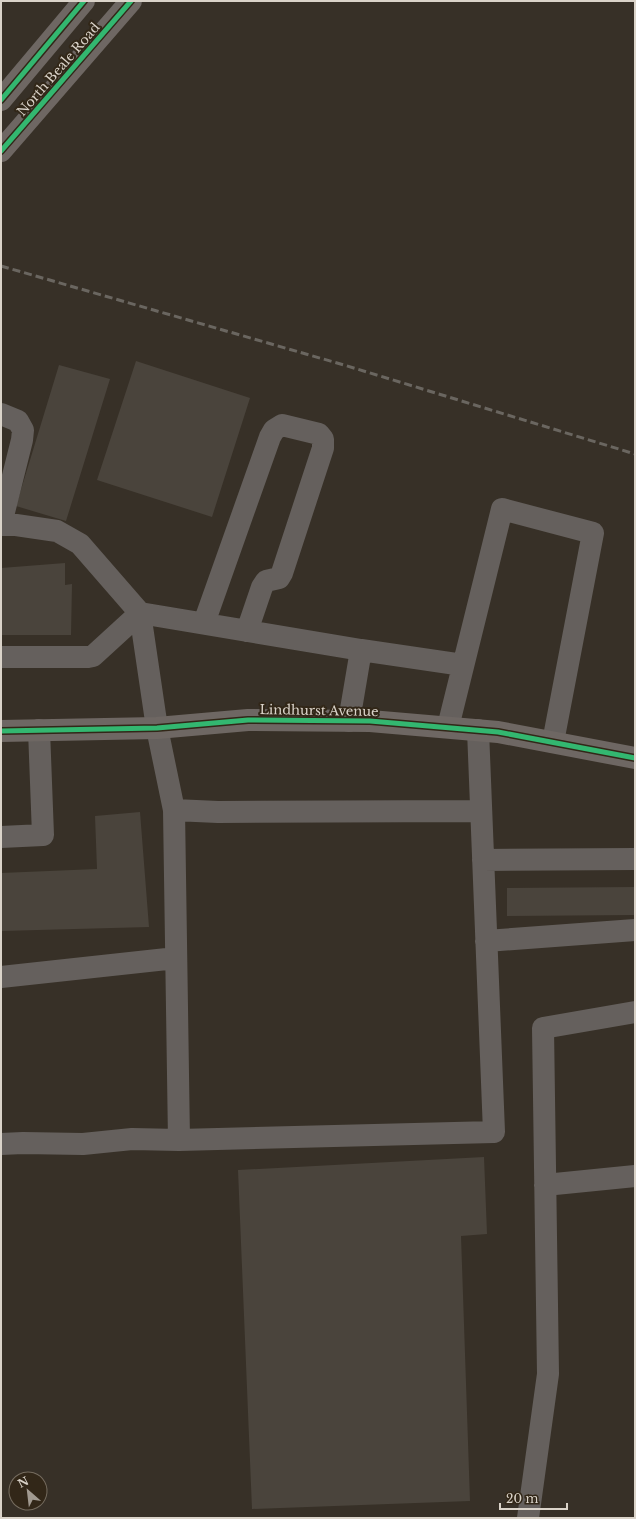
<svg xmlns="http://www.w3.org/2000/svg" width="636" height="1519" font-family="'Libre Baskerville',serif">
<rect width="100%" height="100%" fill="#373027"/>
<path fill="#4a443c" d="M 136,361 L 250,398 L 212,517 L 97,480 Z
M 59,365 L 110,379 L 66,521 L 16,506 Z
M 65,563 L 65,585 L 72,584 L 71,635 L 1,635 L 1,568 Z
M 140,812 L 149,927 L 1,931 L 1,873 L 97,869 L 95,816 Z
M 635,887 L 635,915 L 507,916 L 507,888 Z
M 484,1157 L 487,1234 L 461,1236 L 470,1501 L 252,1509 L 238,1170 Z"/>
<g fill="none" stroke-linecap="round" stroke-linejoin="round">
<path stroke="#65605d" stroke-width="22" d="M 1,414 L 18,421 L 23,430 L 22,440 L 1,524
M 1,525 L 16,525 L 57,531 L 80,544 L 140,613 L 361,650 L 349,721
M 140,613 L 157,728 L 174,810 L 179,1140 L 494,1132 L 478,730
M 204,623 L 270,437 L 274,430 L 282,425 L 319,434 L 323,439 L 323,448 L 282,573 L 279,578 L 266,581 L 262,587 L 247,631
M 361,650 L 463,665
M 1,657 L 88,657 L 93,656 L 140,613
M 448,727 L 502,509 L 593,533 L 553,742
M 174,810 L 218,812 L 481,811
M 1,837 L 43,835 L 39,730
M 483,860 L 635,859
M 486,941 L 635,930
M 1,977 L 176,958
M 1,1144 L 23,1143 L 83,1144 L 132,1139 L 179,1140
M 545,1185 L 635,1176
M 528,1518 L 548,1374 L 543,1028 L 635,1012"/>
<path stroke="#6e6763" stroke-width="22" d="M 1,100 L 84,1
M 1,151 L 131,1
M 1,731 L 157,728 L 248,720 L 370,721 L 498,732 L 635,758"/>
<path stroke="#6a6660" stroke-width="3" stroke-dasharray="8 4" stroke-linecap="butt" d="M 1,266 L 344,365 L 635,454"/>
<g stroke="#322718" stroke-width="8">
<path id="cycleway" d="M 1,100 L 84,1
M 1,151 L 131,1
M 1,731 L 157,728 L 248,720 L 370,721 L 498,732 L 635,758"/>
</g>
<use href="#cycleway" stroke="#33b770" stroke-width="5"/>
</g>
<g text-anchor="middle" stroke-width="4" stroke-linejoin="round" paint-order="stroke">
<g font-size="13" fill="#dad3c9" stroke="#322718">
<text transform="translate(58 69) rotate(-49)" y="5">North Beale Road</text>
<text transform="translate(319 710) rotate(1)" y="5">Lindhurst Avenue</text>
</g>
</g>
<rect width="636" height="1519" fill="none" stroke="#dad3c9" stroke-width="4"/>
<g transform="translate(28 1491) rotate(332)"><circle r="19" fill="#322718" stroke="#756c5f"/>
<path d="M0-3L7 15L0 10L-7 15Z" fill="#a19a90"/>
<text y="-6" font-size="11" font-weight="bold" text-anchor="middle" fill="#dad3c9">N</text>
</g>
<path d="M500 1503v6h67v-6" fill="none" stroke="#dad3c9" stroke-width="2"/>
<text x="506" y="1503" font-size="12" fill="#dad3c9" stroke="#322718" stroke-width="3" paint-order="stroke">20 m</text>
</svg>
